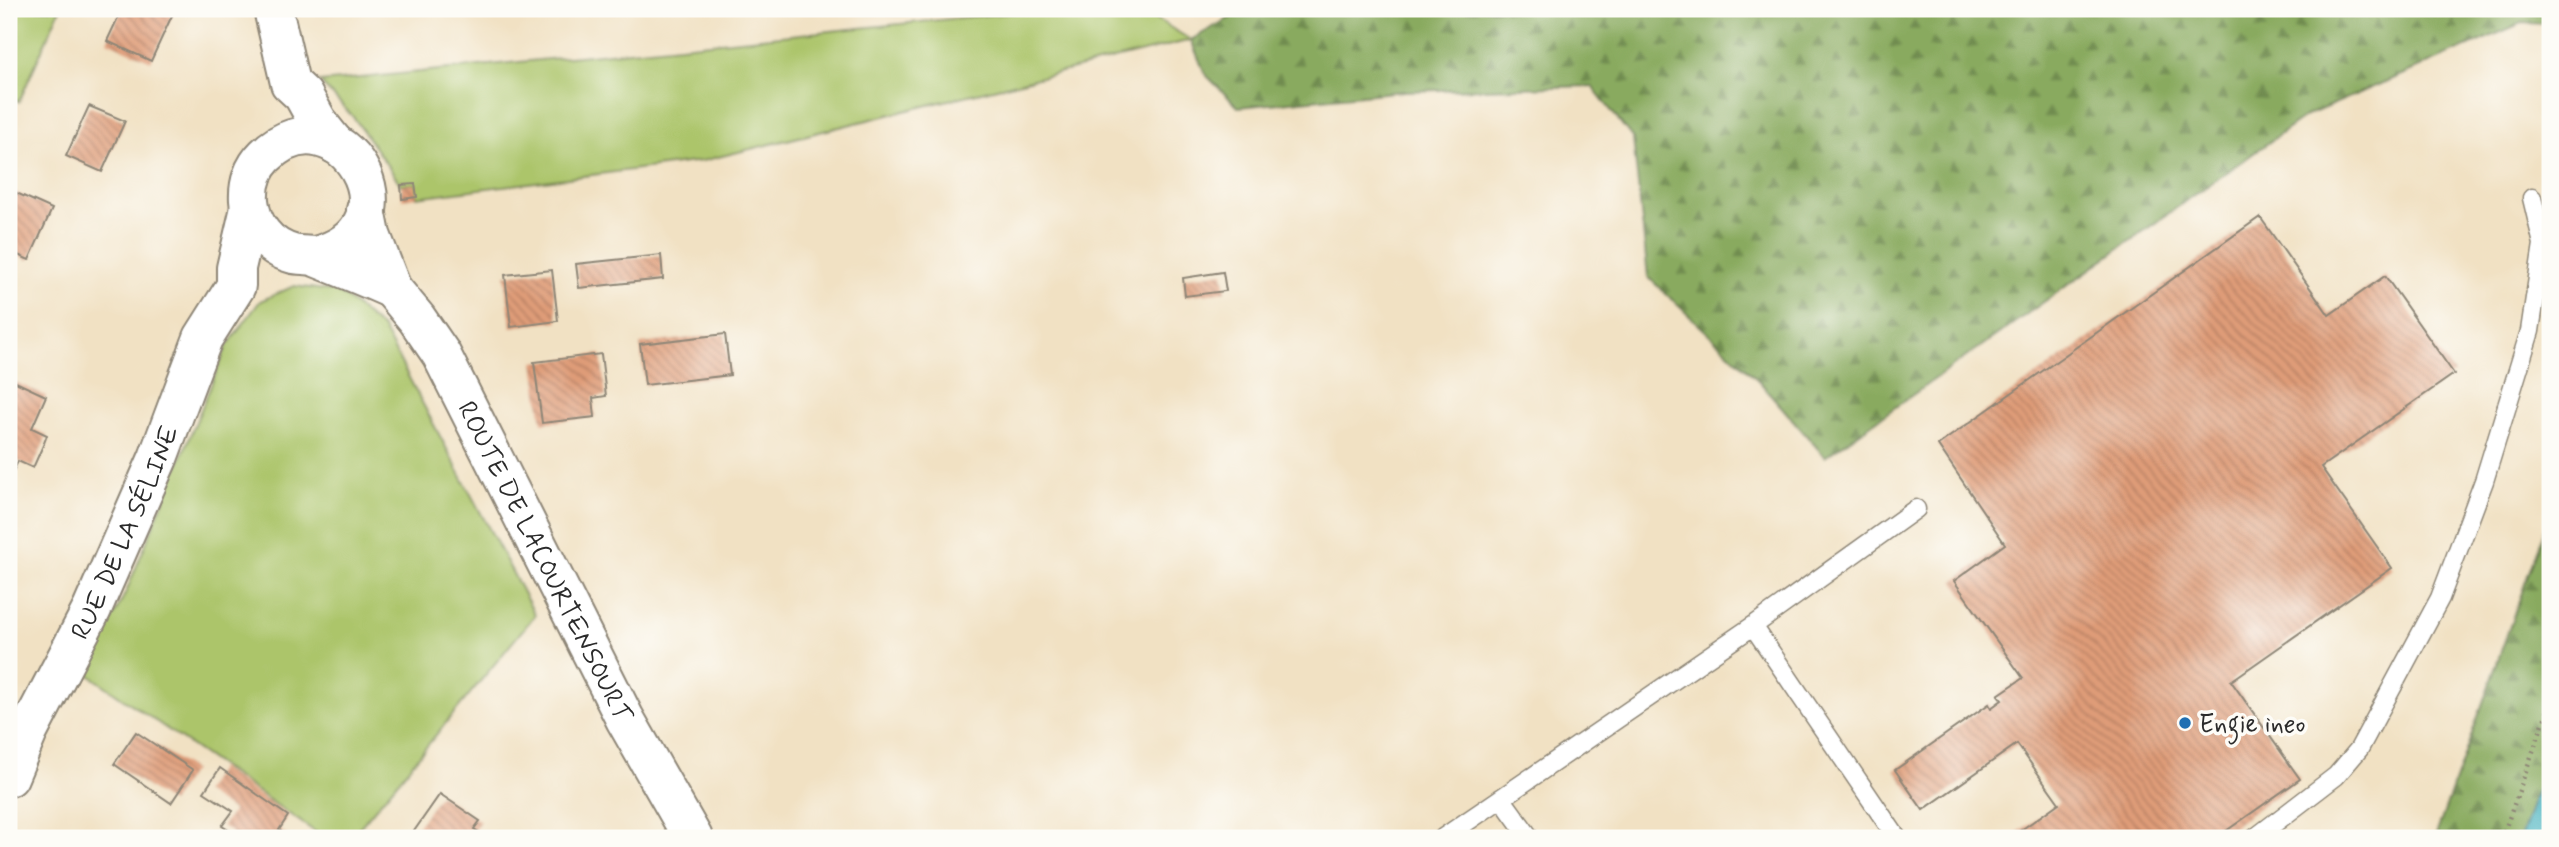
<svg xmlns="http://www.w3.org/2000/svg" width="2559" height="847" font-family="Mynerve,sans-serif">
<defs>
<pattern id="forest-firs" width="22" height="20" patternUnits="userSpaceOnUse" patternTransform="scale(1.75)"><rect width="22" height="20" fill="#89aa5f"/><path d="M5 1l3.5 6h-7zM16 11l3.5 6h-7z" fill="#708b4f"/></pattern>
<pattern id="building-back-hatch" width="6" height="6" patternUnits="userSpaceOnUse" patternTransform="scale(1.75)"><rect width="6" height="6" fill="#df9c78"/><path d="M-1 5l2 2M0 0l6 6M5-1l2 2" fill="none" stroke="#b57f63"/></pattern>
</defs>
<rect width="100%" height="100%" fill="#fdfcf7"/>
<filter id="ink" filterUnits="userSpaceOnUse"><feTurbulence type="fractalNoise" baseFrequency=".0143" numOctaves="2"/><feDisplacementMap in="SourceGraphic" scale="14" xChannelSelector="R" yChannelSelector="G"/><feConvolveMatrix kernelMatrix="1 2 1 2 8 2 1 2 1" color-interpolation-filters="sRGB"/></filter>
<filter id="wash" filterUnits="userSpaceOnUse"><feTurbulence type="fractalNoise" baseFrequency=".00686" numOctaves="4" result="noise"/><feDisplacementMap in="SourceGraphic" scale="28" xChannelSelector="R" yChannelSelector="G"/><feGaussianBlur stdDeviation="1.57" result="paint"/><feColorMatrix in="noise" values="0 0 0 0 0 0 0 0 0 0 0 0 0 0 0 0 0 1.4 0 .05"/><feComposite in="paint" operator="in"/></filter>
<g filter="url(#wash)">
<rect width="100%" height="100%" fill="#f1e1c3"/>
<path fill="#acc56b" stroke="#6c784b" stroke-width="2" d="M 9,9 L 60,9 L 19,102 L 9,97 Z
M 1050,9 L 1140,9 L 1191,40 L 702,161 L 417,197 L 415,184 L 401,185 L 354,118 L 320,82 Z
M 294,286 L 339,292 L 383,329 L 535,615 L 351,838 L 324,838 L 85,672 L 126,592 L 227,346 L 260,301 Z"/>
<path fill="url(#forest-firs)" stroke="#5a6a45" stroke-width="2" d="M 1256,9 L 2550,9 L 2550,24 L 2522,23 L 2306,116 L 1825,457 L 1759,381 L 1648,277 L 1633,139 L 1592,86 L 1404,91 L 1238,107 L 1205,74 L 1191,40 L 1240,12 Z
M 2550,513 L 2550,754 L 2520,838 L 2435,838 Z"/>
<path fill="#43b1c0" stroke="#376e76" stroke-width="2" d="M 2550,754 L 2550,838 L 2520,838 Z"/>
<g id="blocks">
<path fill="url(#building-back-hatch)" d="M 122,9 L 175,9 L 151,61 L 107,41 Z
M 89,106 L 125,121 L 102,172 L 66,156 Z
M 415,184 L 417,197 L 402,199 L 401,185 Z
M 12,191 L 52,209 L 29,260 L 9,251 L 9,198 Z
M 2260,217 L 2329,315 L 2385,276 L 2454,374 L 2321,467 L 2392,568 L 2231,681 L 2300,779 L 2216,838 L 2010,838 L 2059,803 L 2017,744 L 1923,810 L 1895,770 L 1989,704 L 1991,708 L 2002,700 L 1998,695 L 2023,678 L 1954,581 L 2005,544 L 1938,445 Z
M 661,255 L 663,279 L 579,288 L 576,264 Z
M 552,270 L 558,321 L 511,327 L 505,275 Z
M 1223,272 L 1226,291 L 1185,296 L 1183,278 Z
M 725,334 L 730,375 L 645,385 L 640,344 Z
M 601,354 L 606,396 L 593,398 L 595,417 L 542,423 L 534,362 Z
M 9,379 L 46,396 L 32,428 L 47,435 L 44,443 L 33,468 L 18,461 L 11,476 L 9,475 Z
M 136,732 L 193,770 L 171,803 L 114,764 Z
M 220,768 L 288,816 L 279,830 L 291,838 L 228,838 L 232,832 L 222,826 L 233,811 L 204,792 Z
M 440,794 L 480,821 L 474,829 L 488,838 L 417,838 L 412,834 Z"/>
</g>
</g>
<g filter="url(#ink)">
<use href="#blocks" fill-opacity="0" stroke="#8e8677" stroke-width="2"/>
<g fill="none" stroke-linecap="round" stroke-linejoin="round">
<g stroke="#8e8677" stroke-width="21">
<path id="lane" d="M 1501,798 L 1530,838
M 1443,838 L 1753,626
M 1897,838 L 1753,626 L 1916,509
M 2255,838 L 2336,776 L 2359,749 L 2440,598 L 2484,481 L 2530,331 L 2543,244 L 2532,198"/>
</g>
<g stroke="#8e8677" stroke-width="42">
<g id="secondary">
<path d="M 273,9 L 290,83 L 303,95 L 319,124 L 335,144"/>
<path id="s1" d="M 366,210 L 371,235 L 392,289 L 417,319 L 441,354 L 625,719 L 693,838"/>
<path d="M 315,256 C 427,227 337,85 265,156 C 253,168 248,184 249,200 C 251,225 267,247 293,254 C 301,256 311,254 318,258 C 343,268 368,278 392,289"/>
<path id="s2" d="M 9,777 L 28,732 L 92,609 L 158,458 L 203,338 L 236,286 L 236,268 L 250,208"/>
</g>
</g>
<path stroke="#8e8677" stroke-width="4.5" stroke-dasharray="2 5" stroke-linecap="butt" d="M 2502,838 L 2550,704"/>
<use href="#lane" stroke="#fff" stroke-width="18"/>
<use href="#secondary" stroke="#fff" stroke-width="38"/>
</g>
</g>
<circle fill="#1f6fb2" stroke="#fdfcf7" stroke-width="2.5" cx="2185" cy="723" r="7"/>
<g text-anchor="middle" stroke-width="7" stroke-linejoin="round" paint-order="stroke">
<g font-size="26" fill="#2b2b2b" stroke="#fdfcf7">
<text dy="9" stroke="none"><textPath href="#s2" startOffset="271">RUE DE LA SÉLINE</textPath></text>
<text dy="9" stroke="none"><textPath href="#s1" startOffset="397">ROUTE DE LACOURTENSOURT</textPath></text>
</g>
<g font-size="26" fill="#2b2b2b" stroke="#fdfcf7" text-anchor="start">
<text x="2199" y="732">Engie ineo</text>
</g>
</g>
<rect width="2559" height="847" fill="none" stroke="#fdfcf7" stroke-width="35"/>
</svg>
